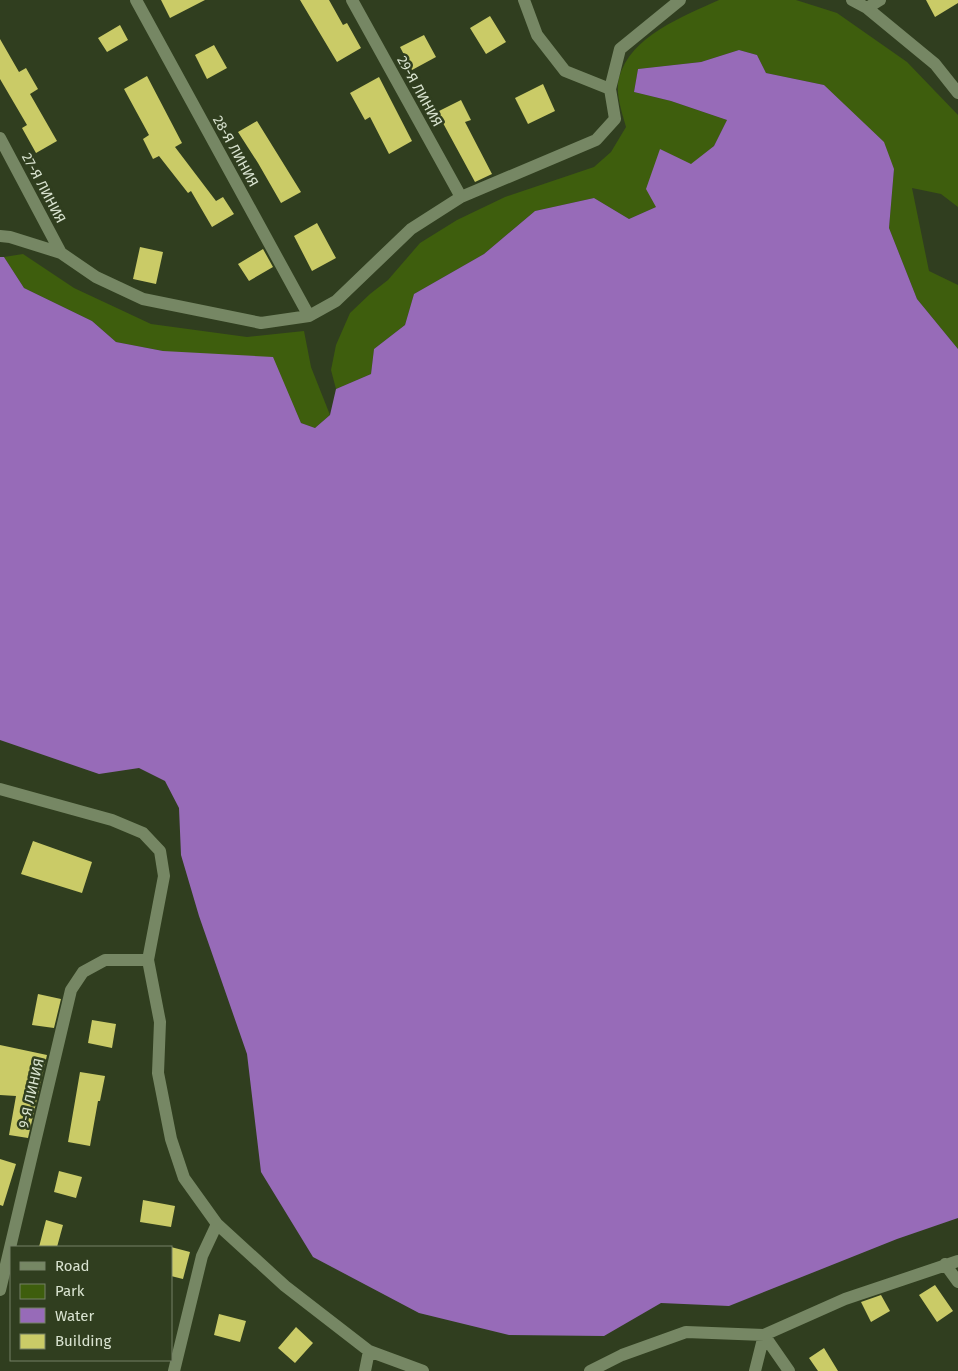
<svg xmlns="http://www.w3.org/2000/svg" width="958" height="1371" font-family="'Fira Sans',sans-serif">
<rect width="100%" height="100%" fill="#303e1f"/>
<path fill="#3e5e0d" d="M 719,0 L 796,0 L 837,13 L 907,62 L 958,115 L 958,207 L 941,194 L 912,188 L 929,271 L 958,285 L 958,349 L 917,299 L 889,228 L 894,169 L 824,85 L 766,73 L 757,55 L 739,50 L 701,62 L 638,69 L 634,92 L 671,101 L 727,120 L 714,146 L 691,165 L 660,149 L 656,207 L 629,219 L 594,198 L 535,211 L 484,254 L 414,294 L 405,325 L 374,349 L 371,374 L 336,389 L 331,370 L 336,345 L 350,313 L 370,294 L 388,280 L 420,243 L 457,220 L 505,197 L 594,167 L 611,152 L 626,127 C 622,112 615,93 619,78 C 630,36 684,16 719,0 Z
M 23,254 L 74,288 L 151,324 L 247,337 L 304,331 L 311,367 L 330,415 L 315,428 L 301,423 L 295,409 L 163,351 L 116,342 L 92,321 L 24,288 L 4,257 Z"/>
<path fill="#976bb8" d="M 739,50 L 757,55 L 766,73 L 824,85 L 884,142 L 894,169 L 889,228 L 917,299 L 958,349 L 958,1218 L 897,1239 L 729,1306 L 661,1303 L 604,1336 L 509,1335 L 419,1313 L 313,1257 L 261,1172 L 247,1054 L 199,916 L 181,855 L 179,808 L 165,781 L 139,768 L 99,774 L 0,740 L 0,257 L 4,257 L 24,288 L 92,321 L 116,342 L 163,351 L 273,357 L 301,423 L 315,428 L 330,415 L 336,389 L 371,374 L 374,349 L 405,325 L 414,294 L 484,254 L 535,211 L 594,198 L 629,219 L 656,207 L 646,189 L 660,149 L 691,164 L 714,146 L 727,120 L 671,101 L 634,92 L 638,69 L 701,62 Z"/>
<path fill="#cacb67" d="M 161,0 L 205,0 L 170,18 Z
M 300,0 L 329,0 L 343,25 L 347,23 L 361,48 L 337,62 Z
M 926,0 L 958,0 L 958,3 L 935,17 Z
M 490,16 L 506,42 L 486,54 L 470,28 Z
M 120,25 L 128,40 L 107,52 L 98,38 Z
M 424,35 L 436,57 L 412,70 L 400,47 Z
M 0,39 L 19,72 L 26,68 L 38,89 L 30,94 L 57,141 L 36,153 L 22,128 L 27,125 L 0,79 Z
M 214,45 L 227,68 L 207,79 L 195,55 Z
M 147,76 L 182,143 L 175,147 L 216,201 L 223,197 L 234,214 L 212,227 L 191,191 L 188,193 L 159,156 L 153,159 L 143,139 L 149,135 L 124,89 Z
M 379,77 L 412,141 L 389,154 L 370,117 L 365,120 L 350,93 Z
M 543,84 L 555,111 L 528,124 L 515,98 Z
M 461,100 L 471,120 L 465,122 L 492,174 L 475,182 L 437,112 Z
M 257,121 L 301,192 L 281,203 L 258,163 L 238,132 Z
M 317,223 L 336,258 L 312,271 L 294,236 Z
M 140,247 L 163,252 L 156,284 L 133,279 Z
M 263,249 L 273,267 L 249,281 L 238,264 Z
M 33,841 L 92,862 L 82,893 L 21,874 Z
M 38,994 L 61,999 L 54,1028 L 32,1025 Z
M 92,1020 L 116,1024 L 112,1048 L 88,1043 Z
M 0,1045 L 47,1055 L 28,1138 L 9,1135 L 16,1096 L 0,1095 Z
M 80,1072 L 105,1076 L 100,1101 L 98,1101 L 90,1146 L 68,1142 Z
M 0,1159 L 16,1164 L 3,1206 L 0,1205 Z
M 59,1171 L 82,1177 L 76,1198 L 54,1192 Z
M 143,1200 L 175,1206 L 171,1227 L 140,1222 Z
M 46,1220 L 63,1225 L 57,1247 L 39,1247 Z
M 171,1247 L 190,1252 L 183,1279 L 171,1276 Z
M 935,1285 L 953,1311 L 937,1322 L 919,1295 Z
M 881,1295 L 890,1311 L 871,1322 L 861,1302 Z
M 219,1314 L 246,1321 L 240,1342 L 214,1335 Z
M 296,1327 L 313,1343 L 295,1363 L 278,1348 Z
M 824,1348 L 838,1371 L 818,1371 L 809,1358 Z"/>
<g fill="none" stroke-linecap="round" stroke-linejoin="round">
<path stroke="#768764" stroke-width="12" d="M 136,0 L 309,316
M 352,0 L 461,197
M 524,0 L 537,35 L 565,71 L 610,89
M 852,0 L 867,8 L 935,64 L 958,93
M 867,8 L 880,0
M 0,138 L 61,253
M 0,236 L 10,237 L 61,253 L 96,277 L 143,299 L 261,323 L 309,316 L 336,301 L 411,229 L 461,197 L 596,140 L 615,119 L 610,89 L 620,49 L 680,0
M 0,789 L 112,820 L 143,833 L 160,851 L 164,876 L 148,960 L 160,1022 L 158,1073 L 171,1139 L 184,1178 L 217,1224 L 285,1286 L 369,1351 L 423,1371
M 945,1264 L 958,1282
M 0,1290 L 71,990 L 83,972 L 105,960 L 148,960
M 764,1335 L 789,1371
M 174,1371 L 202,1256 L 217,1224
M 365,1371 L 369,1351
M 590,1371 L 622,1355 L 686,1332 L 764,1335 L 845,1299 L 958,1261
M 755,1371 L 764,1335"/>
</g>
<g text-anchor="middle" stroke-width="5" stroke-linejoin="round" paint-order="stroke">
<g font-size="14" fill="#d9e3d0" stroke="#303e1f">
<text transform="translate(420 91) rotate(61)" y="5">29-Я ЛИНИЯ</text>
<text transform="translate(236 151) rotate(61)" y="5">28-Я ЛИНИЯ</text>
<text transform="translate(44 188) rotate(62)" y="5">27-Я ЛИНИЯ</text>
<text transform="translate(31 1093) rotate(-77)" y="5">9-Я ЛИНИЯ</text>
</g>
</g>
<rect x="10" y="1246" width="162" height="115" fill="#303e1f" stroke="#748066"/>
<rect x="20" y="1262" width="25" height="8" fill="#768764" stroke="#748066"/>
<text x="55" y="1271" font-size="15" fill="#d9e3d0">Road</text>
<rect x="20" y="1284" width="25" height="15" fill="#3e5e0d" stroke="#748066"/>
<text x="55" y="1296" font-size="15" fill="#d9e3d0">Park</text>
<rect x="20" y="1308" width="25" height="15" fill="#976bb8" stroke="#748066"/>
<text x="55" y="1321" font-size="15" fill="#d9e3d0">Water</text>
<rect x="20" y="1334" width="25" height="15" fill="#cacb67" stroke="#748066"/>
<text x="55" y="1346" font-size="15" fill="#d9e3d0">Building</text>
</svg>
